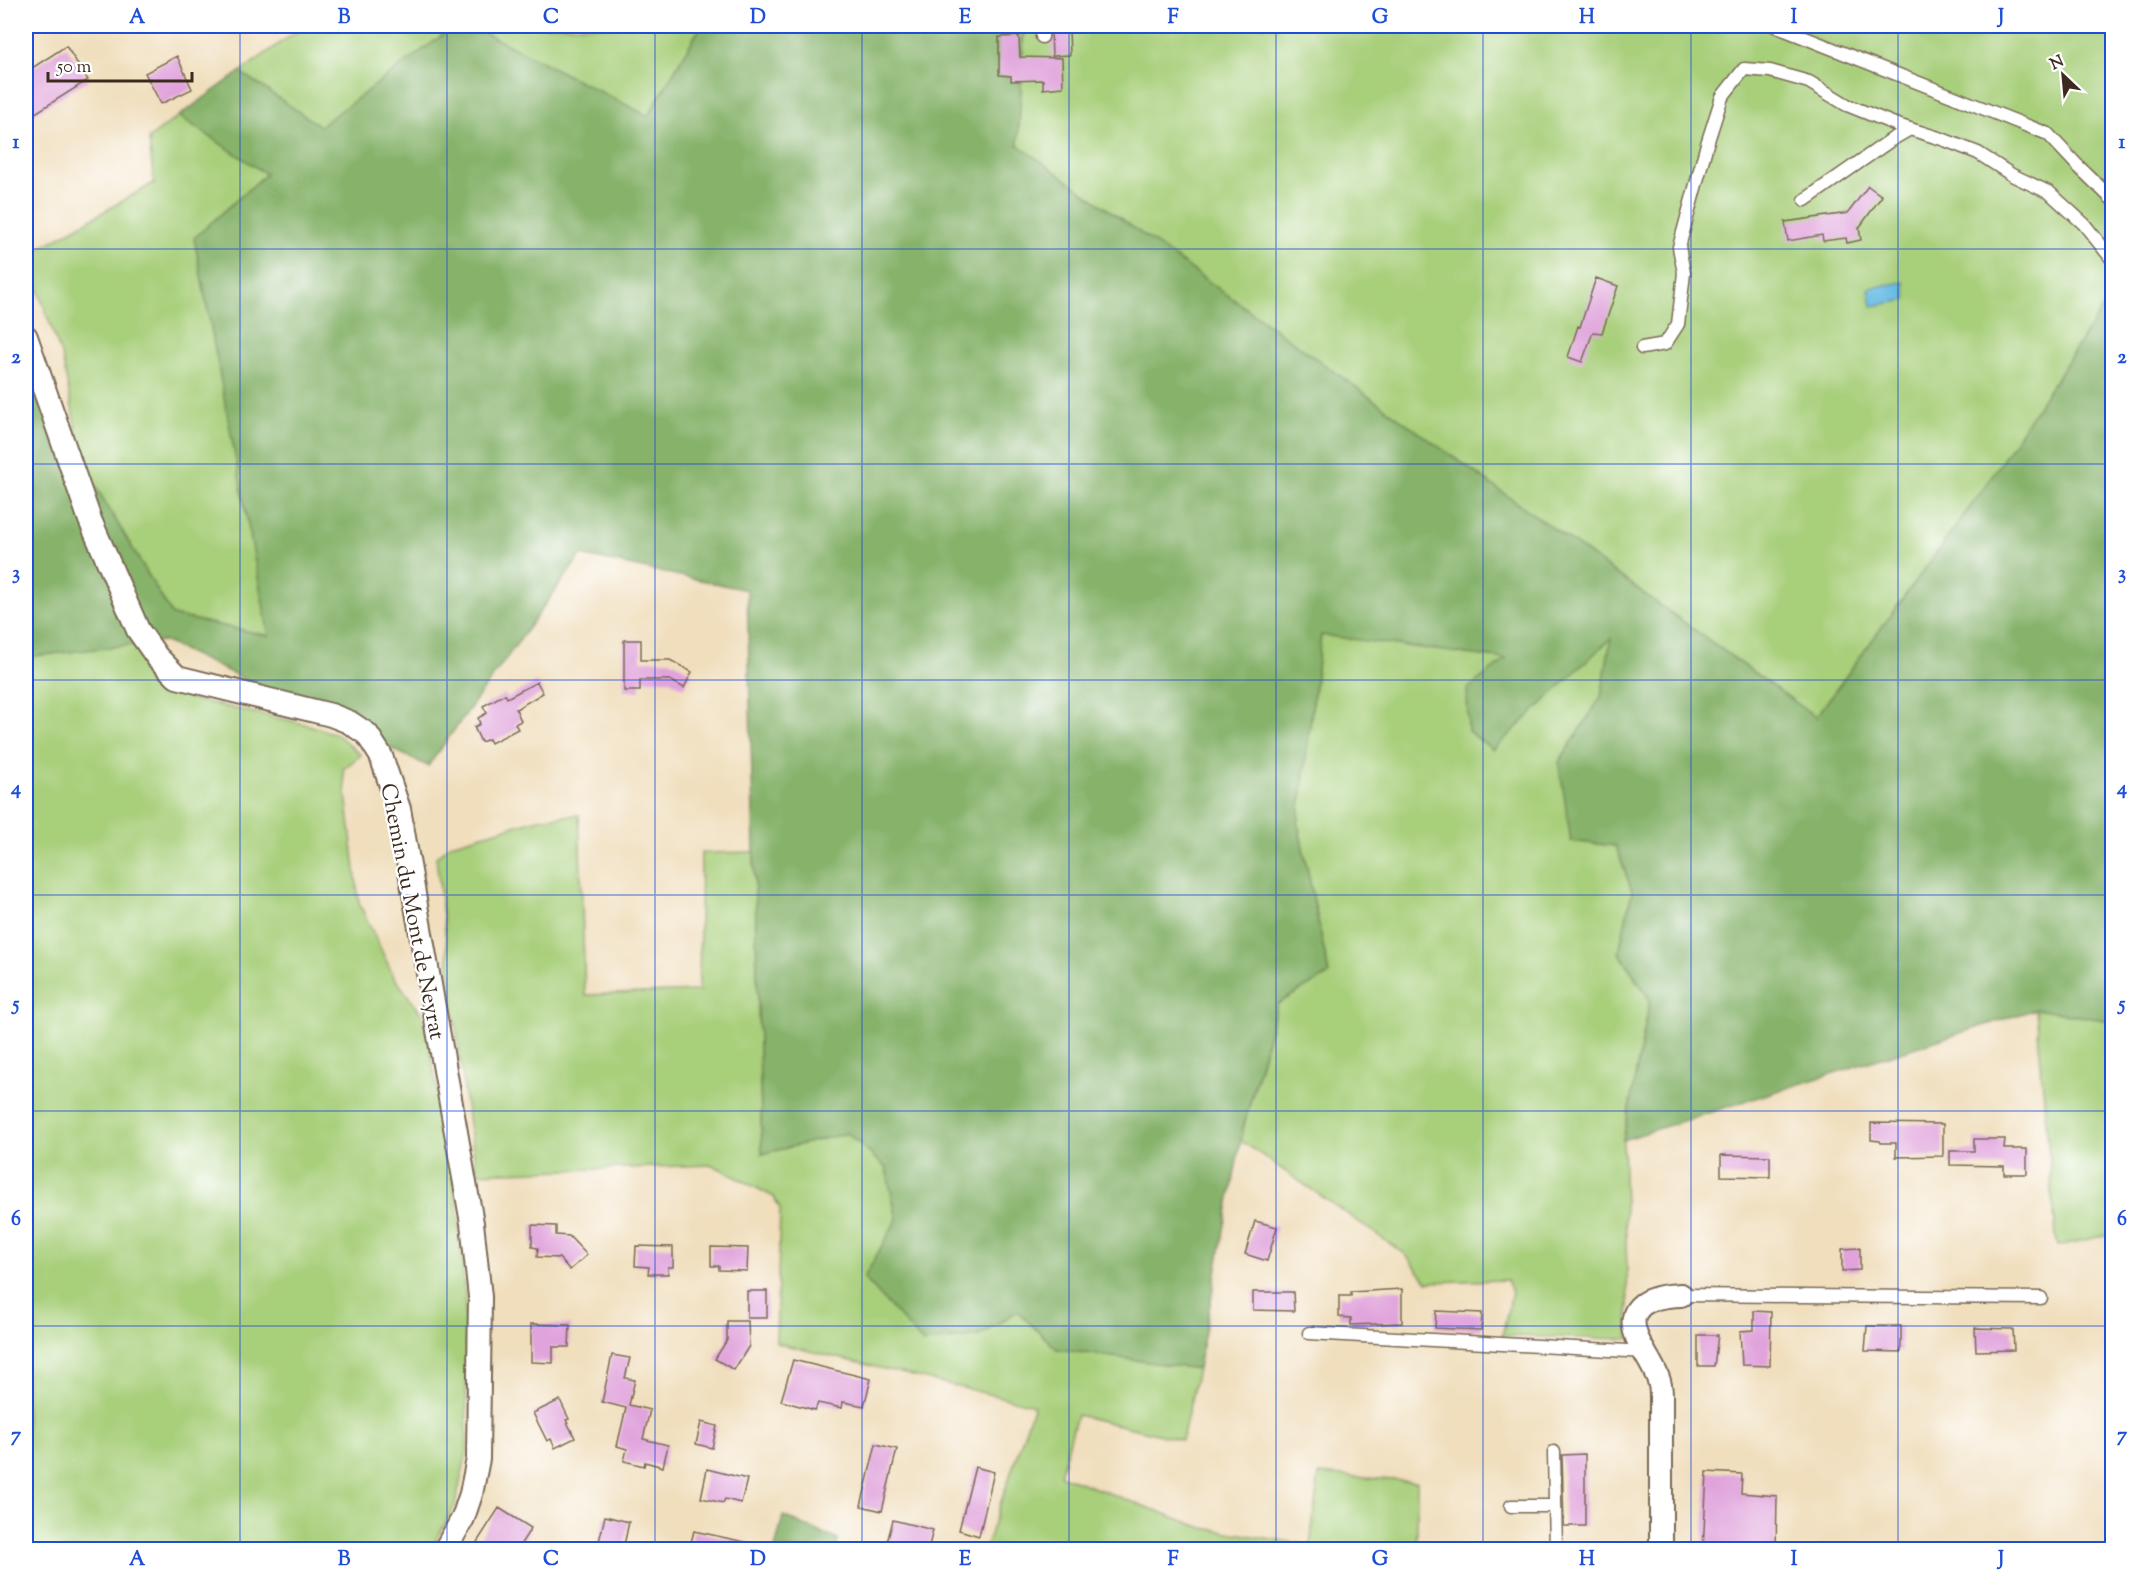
<svg xmlns="http://www.w3.org/2000/svg" width="2138" height="1575" font-family="'Sorts Mill Goudy',serif">
<rect width="100%" height="100%" fill="#fff"/>
<filter id="ink" filterUnits="userSpaceOnUse"><feTurbulence type="fractalNoise" baseFrequency=".0167" numOctaves="2"/><feDisplacementMap in="SourceGraphic" scale="12" xChannelSelector="R" yChannelSelector="G"/><feConvolveMatrix kernelMatrix="1 2 1 2 8 2 1 2 1" color-interpolation-filters="sRGB"/></filter>
<filter id="wash" filterUnits="userSpaceOnUse"><feTurbulence type="fractalNoise" baseFrequency=".008" numOctaves="4" result="noise"/><feDisplacementMap in="SourceGraphic" scale="24" xChannelSelector="R" yChannelSelector="G"/><feGaussianBlur stdDeviation="1.35" result="paint"/><feColorMatrix in="noise" values="0 0 0 0 0 0 0 0 0 0 0 0 0 0 0 0 0 1.4 0 .05"/><feComposite in="paint" operator="in"/></filter>
<g filter="url(#wash)">
<rect width="100%" height="100%" fill="#f0debc"/>
<path fill="#a8cf7a" stroke="#727c4c" stroke-width="1.5" d="M 304,26 L 455,26 L 320,127 L 240,72 Z
M 471,26 L 701,26 L 648,116 Z
M 1024,26 L 2112,26 L 2112,294 L 1984,488 L 1816,717 L 1018,145 Z
M 179,116 L 266,174 L 195,238 L 270,636 L 172,615 L 83,465 L 62,357 L 26,256 L 154,183 L 149,138 Z
M 1321,635 L 1507,659 L 1612,637 L 1601,697 L 1560,762 L 1571,841 L 1616,846 L 1632,891 L 1619,952 L 1650,1000 L 1623,1140 L 1629,1339 L 1502,1336 L 1512,1292 L 1507,1280 L 1427,1282 L 1405,1254 L 1240,1140 L 1277,1004 L 1329,974 L 1298,824 Z
M 134,644 L 158,680 L 187,698 L 309,725 L 338,735 L 361,755 L 343,769 L 359,903 L 394,977 L 422,1014 L 431,1054 L 457,1202 L 465,1294 L 467,1452 L 455,1505 L 431,1549 L 26,1549 L 26,657 Z
M 579,815 L 585,995 L 699,991 L 701,853 L 754,852 L 762,1154 L 847,1133 L 886,1168 L 897,1219 L 864,1278 L 979,1336 L 1017,1311 L 1057,1349 L 1198,1369 L 1182,1440 L 1077,1415 L 1060,1475 L 1203,1528 L 1310,1545 L 1319,1474 L 1417,1482 L 1417,1549 L 985,1549 L 1034,1405 L 776,1343 L 780,1209 L 774,1197 L 713,1165 L 477,1173 L 465,1099 L 436,857 L 451,844 L 542,818 Z
M 2036,1009 L 2112,1021 L 2112,1234 L 2057,1246 Z"/>
<path fill="#86b26a" stroke="#606e44" stroke-width="1.5" d="M 455,26 L 471,26 L 648,116 L 701,26 L 1024,26 L 1018,145 L 1816,717 L 1984,488 L 2112,294 L 2112,1021 L 2036,1009 L 1623,1140 L 1650,1000 L 1619,952 L 1632,891 L 1616,846 L 1571,841 L 1559,762 L 1601,697 L 1611,638 L 1493,750 L 1468,731 L 1467,689 L 1506,659 L 1321,635 L 1298,824 L 1329,974 L 1277,1004 L 1243,1128 L 1198,1369 L 1057,1349 L 1017,1311 L 979,1336 L 923,1343 L 864,1278 L 897,1219 L 886,1168 L 847,1133 L 762,1154 L 747,590 L 581,555 L 428,766 L 164,641 L 26,657 L 26,369 L 172,615 L 269,636 L 194,238 L 266,174 L 179,116 L 240,72 L 320,126 Z
M 783,1516 L 838,1540 L 836,1549 L 775,1549 Z"/>
<path fill="#69bce5" stroke="#527382" stroke-width="1.5" d="M 1904,282 L 1907,300 L 1872,306 L 1869,288 Z"/>
<g id="blocks">
<path fill="#e0a3db" d="M 1069,29 L 1070,55 L 1052,56 L 1051,31 Z
M 1019,36 L 1020,57 L 1062,58 L 1063,87 L 1043,89 L 1043,80 L 1011,81 L 1011,76 L 999,75 L 999,37 Z
M 66,46 L 88,80 L 26,119 L 26,72 Z
M 177,56 L 192,89 L 161,104 L 145,73 Z
M 1868,186 L 1882,196 L 1859,228 L 1861,240 L 1847,243 L 1846,238 L 1823,241 L 1822,235 L 1788,241 L 1785,222 L 1848,213 Z
M 1596,278 L 1618,286 L 1602,333 L 1593,332 L 1582,362 L 1568,357 L 1578,326 L 1580,327 Z
M 624,640 L 641,640 L 641,660 L 670,660 L 692,672 L 684,688 L 670,680 L 640,680 L 640,691 L 624,691 Z
M 537,682 L 543,693 L 516,709 L 521,721 L 515,724 L 518,729 L 491,743 L 489,739 L 481,742 L 474,727 L 480,724 L 478,718 L 487,713 L 483,706 L 505,694 L 507,698 Z
M 1871,1123 L 1943,1124 L 1943,1156 L 1896,1157 L 1896,1143 L 1881,1143 L 1880,1141 L 1871,1140 Z
M 1974,1139 L 2005,1139 L 2004,1149 L 2027,1149 L 2027,1174 L 2004,1174 L 2004,1166 L 1950,1165 L 1950,1151 L 1974,1151 Z
M 1721,1155 L 1770,1156 L 1770,1177 L 1721,1176 Z
M 1255,1221 L 1277,1227 L 1267,1261 L 1245,1254 Z
M 532,1225 L 556,1226 L 556,1235 L 569,1236 L 587,1255 L 570,1270 L 559,1258 L 537,1257 L 538,1248 L 532,1247 Z
M 636,1246 L 673,1247 L 673,1267 L 668,1267 L 668,1274 L 648,1274 L 649,1267 L 635,1266 Z
M 711,1247 L 748,1248 L 747,1271 L 719,1270 L 719,1266 L 711,1266 Z
M 1860,1248 L 1860,1270 L 1842,1271 L 1842,1249 Z
M 1402,1289 L 1402,1323 L 1351,1325 L 1351,1318 L 1339,1317 L 1339,1296 L 1351,1296 L 1351,1292 Z
M 747,1291 L 767,1291 L 767,1318 L 747,1318 Z
M 1253,1292 L 1293,1292 L 1294,1311 L 1253,1310 Z
M 1436,1311 L 1482,1313 L 1481,1330 L 1435,1328 Z
M 1754,1311 L 1771,1312 L 1770,1366 L 1742,1365 L 1740,1331 L 1754,1330 Z
M 727,1321 L 748,1321 L 749,1346 L 734,1370 L 715,1359 L 727,1340 Z
M 531,1324 L 570,1325 L 569,1347 L 553,1347 L 553,1363 L 531,1362 Z
M 1867,1326 L 1901,1326 L 1901,1352 L 1865,1351 Z
M 1975,1328 L 2013,1329 L 2014,1350 L 1976,1351 Z
M 1698,1335 L 1718,1335 L 1714,1366 L 1698,1366 Z
M 612,1355 L 630,1358 L 625,1378 L 635,1380 L 629,1405 L 650,1410 L 643,1439 L 668,1445 L 663,1467 L 645,1462 L 644,1466 L 624,1461 L 627,1449 L 617,1446 L 626,1408 L 602,1402 Z
M 793,1360 L 871,1379 L 864,1406 L 843,1402 L 842,1408 L 818,1403 L 815,1410 L 781,1401 Z
M 560,1400 L 569,1419 L 566,1420 L 575,1438 L 555,1448 L 551,1439 L 547,1441 L 533,1413 Z
M 701,1422 L 717,1426 L 712,1448 L 696,1444 Z
M 876,1444 L 897,1449 L 882,1511 L 861,1506 Z
M 1585,1454 L 1585,1526 L 1564,1526 L 1562,1455 Z
M 975,1467 L 994,1472 L 979,1536 L 959,1530 Z
M 707,1469 L 747,1479 L 741,1503 L 725,1499 L 723,1503 L 701,1498 Z
M 1707,1472 L 1742,1474 L 1741,1493 L 1777,1496 L 1776,1550 L 1703,1550 Z
M 499,1508 L 531,1528 L 517,1550 L 472,1550 Z
M 605,1516 L 629,1522 L 623,1550 L 597,1550 Z
M 893,1520 L 933,1530 L 928,1550 L 885,1550 Z
M 694,1531 L 750,1543 L 749,1550 L 689,1550 Z"/>
</g>
</g>
<g filter="url(#ink)">
<use href="#blocks" fill-opacity="0" stroke="#7a6955" stroke-width="1.5"/>
<g fill="none" stroke-linecap="round" stroke-linejoin="round">
<g stroke="#7a6955" stroke-width="15">
<path id="service" d="M 1775,26 L 2048,134 L 2077,165 L 2112,199
M 1042,37 L 1043,26
M 1805,200 L 1891,140 L 1910,129
M 1642,348 L 1665,344 L 1678,324 L 1684,273 L 1679,247 L 1707,144 L 1722,97 L 1744,69 L 1770,71 L 1809,82 L 1847,105 L 1897,125 L 1942,139 L 1978,153 L 2012,175 L 2050,193 L 2084,224 L 2112,259
M 1681,1295 L 2041,1298
M 1309,1333 L 1645,1352
M 1554,1452 L 1556,1550
M 1511,1506 L 1555,1506"/>
</g>
<g stroke="#7a6955" stroke-width="26">
<path id="minor" d="M 26,337 L 90,520 L 138,630 L 157,657 L 177,677 L 331,715 L 349,722 L 367,734 L 381,756 L 399,809 L 472,1223 L 480,1297 L 478,1459 L 471,1494 L 463,1518 L 445,1550
M 1661,1550 L 1661,1396 C 1661,1390 1660,1383 1658,1378 C 1653,1365 1644,1353 1638,1340 C 1622,1304 1652,1296 1681,1295"/>
</g>
<use href="#service" stroke="#fff" stroke-width="12"/>
<use href="#minor" stroke="#fff" stroke-width="22"/>
</g>
</g>
<path fill="none" stroke="#1d4ed8" stroke-width="1.5" stroke-opacity="0.55" d="M 240,26 L 240,1550M 447,26 L 447,1550M 655,26 L 655,1550M 862,26 L 862,1550M 1069,26 L 1069,1550M 1276,26 L 1276,1550M 1483,26 L 1483,1550M 1691,26 L 1691,1550M 1898,26 L 1898,1550M 26,249 L 2112,249M 26,464 L 2112,464M 26,680 L 2112,680M 26,895 L 2112,895M 26,1111 L 2112,1111M 26,1326 L 2112,1326"/>
<g text-anchor="middle" stroke-width="4.5" stroke-linejoin="round" paint-order="stroke">
<g font-size="22" fill="#3b2a1e" stroke="#fff">
<text transform="translate(414 911) rotate(79)" y="8">Chemin du Mont de Neyrat</text>
</g>
</g>
<rect width="2138" height="1575" fill="none" stroke="#fff" stroke-width="66"/>
<g transform="translate(2063 75) rotate(334)" stroke="#ffffff" stroke-width="4.5" paint-order="stroke">
<path d="M0-4.5L10 22L0 15L-10 22Z" fill="#3b2a1e"/>
<text y="-9" font-size="16" font-weight="bold" text-anchor="middle" fill="#3b2a1e">N</text>
</g>
<path d="M48 72v9h144v-9" fill="none" stroke="#3b2a1e" stroke-width="3"/>
<text x="57" y="72" font-size="18" fill="#3b2a1e" stroke="#ffffff" stroke-width="4.5" paint-order="stroke">50 m</text>
<rect x="33" y="33" width="2072" height="1509" fill="none" stroke="#1d4ed8" stroke-width="2"/>
<g font-size="20" text-anchor="middle" font-weight="bold" fill="#1d4ed8">
<text x="137" y="23">A</text>
<text x="344" y="23">B</text>
<text x="551" y="23">C</text>
<text x="758" y="23">D</text>
<text x="965" y="23">E</text>
<text x="1173" y="23">F</text>
<text x="1380" y="23">G</text>
<text x="1587" y="23">H</text>
<text x="1794" y="23">I</text>
<text x="2001" y="23">J</text>
<text x="16" y="148">1</text>
<text x="2122" y="148">1</text>
<text x="16" y="363">2</text>
<text x="2122" y="363">2</text>
<text x="16" y="579">3</text>
<text x="2122" y="579">3</text>
<text x="16" y="794">4</text>
<text x="2122" y="794">4</text>
<text x="16" y="1010">5</text>
<text x="2122" y="1010">5</text>
<text x="16" y="1225">6</text>
<text x="2122" y="1225">6</text>
<text x="16" y="1441">7</text>
<text x="2122" y="1441">7</text>
<text x="137" y="1565">A</text>
<text x="344" y="1565">B</text>
<text x="551" y="1565">C</text>
<text x="758" y="1565">D</text>
<text x="965" y="1565">E</text>
<text x="1173" y="1565">F</text>
<text x="1380" y="1565">G</text>
<text x="1587" y="1565">H</text>
<text x="1794" y="1565">I</text>
<text x="2001" y="1565">J</text>
</g>
</svg>
